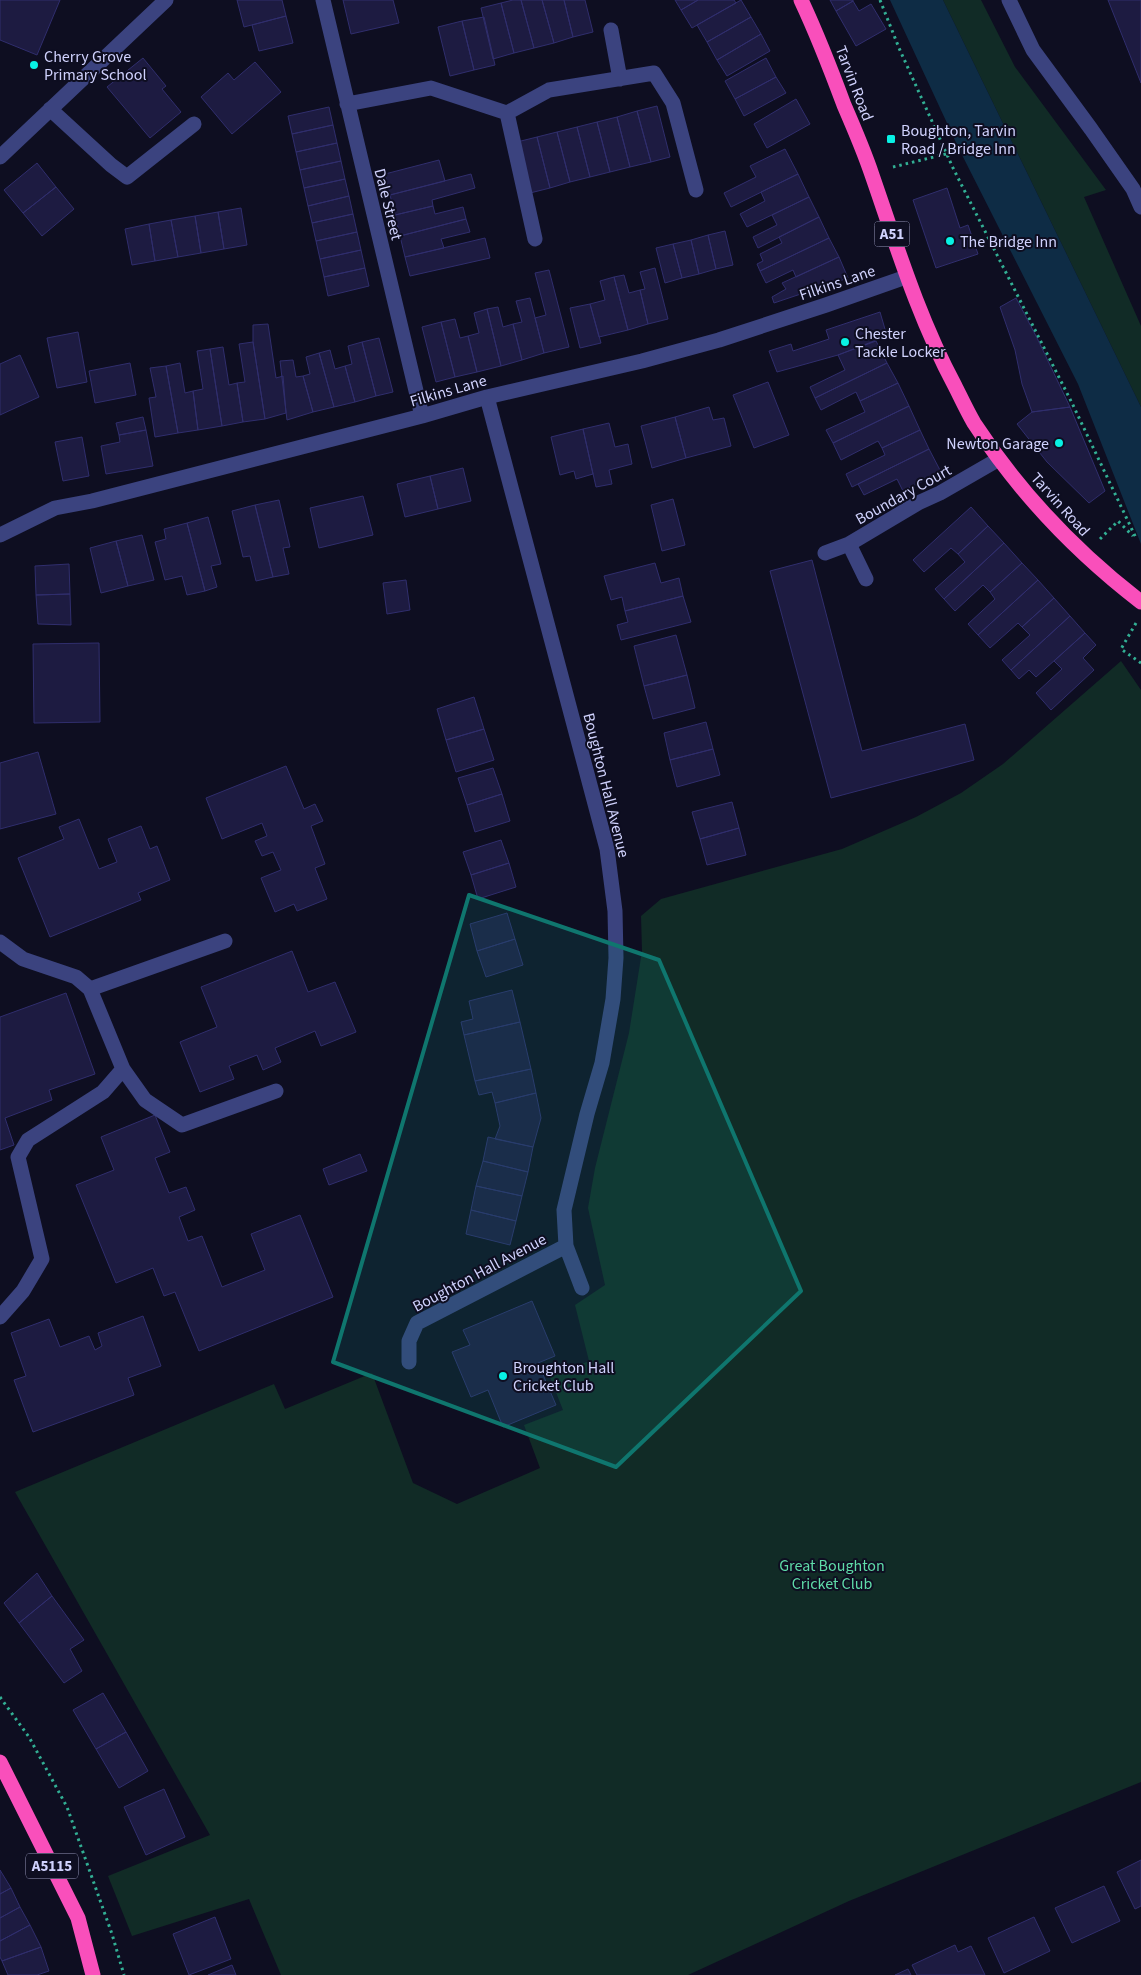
<svg xmlns="http://www.w3.org/2000/svg" width="1141" height="1975" font-family="'Source Sans 3',sans-serif">
<rect width="100%" height="100%" fill="#0e0e21"/>
<path fill="#112b26" d="M 943,0 L 981,0 L 1015,67 L 1106,190 L 1084,197 L 1141,326 L 1141,407 Z
M 1121,661 L 1141,690 L 1141,1782 L 849,1901 L 688,1975 L 281,1975 L 249,1899 L 132,1936 L 108,1876 L 210,1835 L 15,1492 L 274,1384 L 285,1409 L 372,1373 L 413,1483 L 457,1504 L 540,1468 L 524,1425 L 563,1410 L 550,1377 L 589,1361 L 575,1305 L 605,1285 L 588,1208 L 595,1168 L 629,1033 L 642,951 L 641,916 L 661,899 L 842,849 L 916,817 L 961,793 L 1003,764 Z"/>
<path fill="#0e2c45" d="M 890,0 L 943,0 L 1141,407 L 1141,544 L 1078,384 L 959,149 Z"/>
<path fill="#1d1b41" stroke="#302e6d" d="M 0,0 L 60,0 L 37,55 L 0,40 Z
M 237,0 L 282,0 L 286,16 L 244,27 Z
M 343,0 L 393,0 L 399,23 L 351,34 Z
M 513,0 L 521,0 L 534,48 L 514,53 L 501,3 Z
M 521,0 L 542,0 L 554,43 L 534,48 Z
M 542,0 L 564,0 L 573,37 L 554,43 Z
M 564,0 L 585,0 L 593,32 L 573,37 Z
M 675,0 L 698,0 L 681,10 Z
M 698,0 L 734,0 L 736,3 L 692,28 L 681,10 Z
M 741,0 L 751,17 L 707,42 L 697,25 Z
M 830,0 L 853,0 L 853,1 L 836,11 Z
M 1108,0 L 1141,0 L 1141,83 Z
M 853,1 L 859,11 L 871,4 L 886,29 L 856,46 L 836,11 Z
M 501,3 L 514,53 L 493,59 L 481,8 Z
M 286,16 L 293,43 L 259,51 L 252,25 Z
M 484,17 L 495,65 L 474,70 L 462,21 Z
M 751,17 L 761,34 L 717,60 L 707,42 Z
M 462,21 L 474,70 L 450,76 L 438,27 Z
M 761,34 L 770,51 L 727,76 L 717,60 Z
M 143,58 L 166,86 L 162,89 L 181,112 L 150,138 L 107,87 Z
M 766,58 L 776,77 L 735,99 L 725,81 Z
M 255,62 L 281,92 L 232,134 L 201,97 L 228,73 L 234,80 Z
M 776,77 L 786,93 L 744,116 L 735,99 Z
M 796,99 L 810,124 L 767,148 L 754,124 Z
M 657,106 L 670,157 L 651,162 L 637,111 Z
M 329,107 L 333,125 L 292,134 L 288,116 Z
M 637,111 L 651,162 L 630,167 L 617,117 Z
M 617,117 L 630,167 L 610,172 L 597,122 Z
M 597,122 L 610,172 L 590,177 L 577,127 Z
M 333,125 L 337,143 L 296,152 L 292,134 Z
M 577,127 L 590,177 L 570,182 L 557,132 Z
M 557,132 L 570,182 L 550,188 L 537,137 Z
M 537,137 L 550,188 L 530,193 L 517,142 Z
M 337,143 L 341,161 L 300,170 L 296,152 Z
M 785,149 L 798,174 L 731,207 L 724,193 L 756,177 L 750,166 Z
M 439,160 L 445,181 L 390,195 L 385,174 Z
M 341,161 L 345,179 L 304,188 L 300,170 Z
M 37,163 L 56,187 L 23,213 L 4,190 Z
M 471,174 L 475,188 L 432,200 L 433,206 L 395,215 L 390,195 Z
M 798,174 L 809,197 L 747,227 L 740,214 L 765,201 L 761,192 Z
M 345,179 L 349,196 L 308,206 L 304,188 Z
M 56,187 L 74,209 L 42,236 L 23,213 Z
M 947,188 L 960,228 L 968,225 L 978,254 L 936,268 L 913,200 Z
M 349,196 L 353,214 L 312,223 L 308,206 Z
M 809,197 L 819,217 L 758,248 L 753,237 L 777,225 L 772,215 Z
M 433,206 L 435,214 L 463,207 L 466,219 L 400,236 L 395,215 Z
M 241,208 L 247,245 L 224,249 L 218,212 Z
M 218,212 L 224,249 L 201,253 L 195,216 Z
M 353,214 L 357,232 L 316,241 L 312,223 Z
M 195,216 L 201,253 L 178,257 L 171,220 Z
M 819,217 L 829,238 L 760,271 L 757,264 L 763,261 L 760,254 L 782,243 L 779,237 Z
M 466,219 L 470,232 L 441,239 L 444,248 L 405,257 L 400,236 Z
M 171,220 L 178,257 L 155,261 L 149,224 Z
M 149,224 L 155,261 L 132,265 L 125,229 Z
M 725,231 L 733,265 L 716,269 L 708,235 Z
M 357,232 L 361,250 L 320,259 L 316,241 Z
M 708,235 L 716,269 L 699,274 L 691,240 Z
M 485,238 L 490,258 L 410,276 L 405,257 Z
M 829,238 L 839,257 L 796,277 L 793,270 L 766,283 L 760,271 Z
M 691,240 L 699,274 L 682,278 L 673,244 Z
M 673,244 L 682,278 L 665,283 L 656,248 Z
M 361,250 L 365,268 L 324,277 L 320,259 Z
M 839,257 L 848,278 L 774,303 L 772,297 L 786,289 L 782,283 Z
M 365,268 L 369,286 L 328,296 L 324,277 Z
M 655,268 L 668,319 L 648,324 L 640,290 L 645,289 L 640,272 Z
M 549,270 L 569,347 L 544,353 L 535,318 L 546,315 L 535,273 Z
M 624,275 L 629,293 L 640,290 L 648,324 L 628,330 L 614,277 Z
M 614,277 L 628,330 L 599,337 L 590,304 L 605,300 L 600,281 Z
M 530,298 L 544,353 L 522,360 L 513,324 L 522,322 L 516,301 Z
M 1016,298 L 1037,338 L 1070,407 L 1032,412 L 1022,384 L 1015,350 L 1000,307 Z
M 590,304 L 601,343 L 580,348 L 570,308 Z
M 498,307 L 503,327 L 513,324 L 522,360 L 501,366 L 487,309 Z
M 487,309 L 501,366 L 477,372 L 468,336 L 479,333 L 474,313 Z
M 880,312 L 887,336 L 838,355 L 777,372 L 769,351 L 791,344 L 793,351 L 829,339 L 826,330 Z
M 455,319 L 460,338 L 468,336 L 477,372 L 455,377 L 441,322 Z
M 441,322 L 455,377 L 436,382 L 422,327 Z
M 268,324 L 276,378 L 283,376 L 286,413 L 265,419 L 253,342 L 253,325 Z
M 78,332 L 87,382 L 57,388 L 47,338 Z
M 379,338 L 393,392 L 376,396 L 362,342 Z
M 876,341 L 887,363 L 815,398 L 810,387 L 845,370 L 838,355 Z
M 253,342 L 265,419 L 243,422 L 237,383 L 245,382 L 239,344 Z
M 362,342 L 376,396 L 355,402 L 345,366 L 352,364 L 348,346 Z
M 223,347 L 229,385 L 237,383 L 243,422 L 222,426 L 210,349 Z
M 210,349 L 222,426 L 198,430 L 193,391 L 203,389 L 197,351 Z
M 330,350 L 335,369 L 345,366 L 355,402 L 334,407 L 319,353 Z
M 319,353 L 334,407 L 313,412 L 303,376 L 310,374 L 306,357 Z
M 20,355 L 39,397 L 0,415 L 0,364 Z
M 293,360 L 296,377 L 303,376 L 313,412 L 287,420 L 280,361 Z
M 130,363 L 136,395 L 95,403 L 89,371 Z
M 180,363 L 185,393 L 193,391 L 198,430 L 178,433 L 166,366 Z
M 887,363 L 898,383 L 860,401 L 856,392 L 821,410 L 815,398 Z
M 166,366 L 178,433 L 155,437 L 149,398 L 156,397 L 150,368 Z
M 768,382 L 789,435 L 754,448 L 733,395 Z
M 898,383 L 909,406 L 833,443 L 826,430 L 865,412 L 860,401 Z
M 909,406 L 920,430 L 882,448 L 878,441 L 841,460 L 833,443 Z
M 709,407 L 713,420 L 724,418 L 731,446 L 686,458 L 675,417 Z
M 1070,407 L 1105,491 L 1089,503 L 1047,462 L 1017,424 L 1032,412 Z
M 143,417 L 146,430 L 119,435 L 116,423 Z
M 675,417 L 686,458 L 652,468 L 641,426 Z
M 609,423 L 615,447 L 628,444 L 632,464 L 609,470 L 612,484 L 596,487 L 583,429 Z
M 583,429 L 593,474 L 576,479 L 574,471 L 560,475 L 551,437 Z
M 146,430 L 153,466 L 106,474 L 101,446 L 120,442 L 119,435 Z
M 920,430 L 929,449 L 852,487 L 846,474 L 885,455 L 882,448 Z
M 82,437 L 89,476 L 63,481 L 55,442 Z
M 929,449 L 941,472 L 903,491 L 897,479 L 864,495 L 858,484 Z
M 463,468 L 471,501 L 438,509 L 430,476 Z
M 430,476 L 438,509 L 405,517 L 397,484 Z
M 363,496 L 373,535 L 319,548 L 310,508 Z
M 673,499 L 685,545 L 662,551 L 651,505 Z
M 279,500 L 290,547 L 283,548 L 289,574 L 273,577 L 255,505 Z
M 255,505 L 273,577 L 256,581 L 250,556 L 243,557 L 232,511 Z
M 971,507 L 988,526 L 958,554 L 951,548 L 924,572 L 913,560 Z
M 208,517 L 221,564 L 211,566 L 217,587 L 205,591 L 187,523 Z
M 187,523 L 205,591 L 187,595 L 182,576 L 165,580 L 155,542 L 166,539 L 164,529 Z
M 988,526 L 1004,543 L 944,599 L 935,589 L 965,562 L 958,554 Z
M 142,535 L 154,580 L 128,586 L 116,541 Z
M 116,541 L 128,586 L 101,593 L 90,548 Z
M 1004,543 L 1022,563 L 990,592 L 983,585 L 955,611 L 944,599 Z
M 812,560 L 862,751 L 965,724 L 974,760 L 831,798 L 770,571 Z
M 655,563 L 661,583 L 679,578 L 683,596 L 625,611 L 622,597 L 611,600 L 604,576 Z
M 1022,563 L 1038,580 L 978,635 L 968,624 L 995,599 L 990,592 Z
M 69,564 L 70,594 L 36,595 L 35,566 Z
M 406,580 L 410,610 L 387,614 L 383,583 Z
M 1038,580 L 1054,598 L 1022,627 L 1018,623 L 990,648 L 978,635 Z
M 70,594 L 71,625 L 38,624 L 36,595 Z
M 683,596 L 691,622 L 621,640 L 617,625 L 628,622 L 625,611 Z
M 1054,598 L 1070,616 L 1011,670 L 1002,660 L 1030,635 L 1022,627 Z
M 1070,616 L 1085,633 L 1036,677 L 1029,670 L 1019,679 L 1011,670 Z
M 1085,633 L 1096,645 L 1083,658 L 1094,670 L 1051,710 L 1036,693 L 1062,669 L 1054,661 Z
M 676,635 L 687,675 L 644,686 L 634,646 Z
M 99,643 L 100,722 L 34,723 L 33,644 Z
M 687,675 L 695,708 L 653,719 L 644,686 Z
M 474,697 L 484,729 L 446,740 L 437,709 Z
M 706,722 L 713,749 L 670,760 L 664,733 Z
M 484,729 L 494,760 L 456,772 L 446,740 Z
M 713,749 L 720,775 L 677,787 L 670,760 Z
M 38,752 L 56,814 L 0,829 L 0,763 Z
M 286,766 L 304,809 L 315,804 L 323,821 L 311,826 L 325,864 L 315,868 L 327,899 L 297,911 L 294,904 L 275,912 L 261,878 L 281,870 L 273,852 L 262,856 L 255,841 L 267,836 L 262,823 L 222,839 L 206,798 Z
M 493,768 L 502,794 L 467,805 L 458,778 Z
M 502,794 L 510,821 L 475,832 L 467,805 Z
M 732,802 L 739,828 L 700,839 L 692,812 Z
M 79,819 L 99,869 L 117,862 L 108,839 L 141,826 L 150,849 L 157,846 L 170,880 L 138,893 L 141,900 L 50,937 L 18,858 L 64,839 L 59,827 Z
M 739,828 L 746,855 L 707,865 L 700,839 Z
M 501,840 L 509,863 L 471,875 L 463,852 Z
M 509,863 L 516,887 L 478,899 L 471,875 Z
M 507,913 L 515,939 L 477,951 L 470,924 Z
M 515,939 L 523,965 L 486,977 L 477,951 Z
M 292,951 L 308,992 L 335,982 L 356,1032 L 321,1046 L 315,1031 L 275,1048 L 281,1062 L 263,1070 L 257,1055 L 229,1066 L 234,1079 L 200,1092 L 180,1042 L 217,1027 L 201,987 Z
M 512,990 L 520,1022 L 464,1035 L 461,1022 L 473,1019 L 469,1001 Z
M 66,993 L 95,1074 L 49,1090 L 52,1100 L 5,1118 L 14,1145 L 0,1150 L 0,1017 Z
M 520,1022 L 531,1069 L 475,1081 L 464,1035 Z
M 531,1069 L 536,1093 L 495,1103 L 492,1092 L 479,1095 L 475,1081 Z
M 536,1093 L 541,1118 L 533,1147 L 495,1139 L 500,1126 L 495,1103 Z
M 155,1115 L 170,1152 L 155,1158 L 169,1193 L 186,1187 L 195,1210 L 179,1217 L 188,1241 L 202,1236 L 222,1287 L 265,1270 L 251,1234 L 300,1215 L 333,1297 L 199,1351 L 175,1292 L 164,1296 L 153,1268 L 116,1283 L 76,1185 L 114,1170 L 101,1137 Z
M 488,1137 L 533,1147 L 528,1172 L 483,1161 Z
M 360,1154 L 367,1171 L 329,1185 L 323,1169 Z
M 483,1161 L 528,1172 L 522,1196 L 476,1186 Z
M 476,1186 L 522,1196 L 516,1221 L 471,1210 Z
M 471,1210 L 516,1221 L 510,1245 L 466,1234 Z
M 532,1301 L 555,1356 L 538,1363 L 556,1405 L 503,1427 L 488,1390 L 471,1397 L 452,1352 L 470,1345 L 463,1330 Z
M 143,1316 L 161,1366 L 128,1378 L 134,1395 L 33,1432 L 14,1380 L 26,1376 L 11,1333 L 49,1319 L 60,1347 L 89,1336 L 95,1350 L 102,1346 L 98,1333 Z
M 37,1573 L 52,1596 L 19,1623 L 4,1603 Z
M 52,1596 L 84,1640 L 70,1649 L 82,1671 L 64,1683 L 19,1623 Z
M 103,1693 L 126,1732 L 96,1749 L 73,1710 Z
M 126,1732 L 148,1771 L 119,1788 L 96,1749 Z
M 164,1789 L 185,1837 L 146,1855 L 124,1807 Z
M 1141,1860 L 1141,1906 L 1135,1909 L 1117,1872 Z
M 0,1870 L 11,1888 L 0,1894 Z
M 1104,1886 L 1120,1921 L 1072,1943 L 1055,1908 Z
M 11,1888 L 20,1907 L 0,1918 L 0,1894 Z
M 20,1907 L 30,1925 L 0,1941 L 0,1918 Z
M 215,1917 L 231,1959 L 189,1975 L 173,1934 Z
M 1034,1917 L 1050,1951 L 1004,1973 L 988,1938 Z
M 30,1925 L 41,1947 L 2,1961 L 0,1957 L 0,1941 Z
M 955,1945 L 958,1952 L 971,1946 L 985,1975 L 917,1975 L 912,1965 Z
M 41,1947 L 49,1971 L 37,1975 L 8,1975 L 2,1961 Z
M 232,1965 L 236,1975 L 208,1975 Z
M 908,1969 L 911,1975 L 895,1975 Z"/>
<g fill="none" stroke-linecap="round" stroke-linejoin="round">
<path stroke="#32af94" stroke-width="3" stroke-dasharray="2.5 4" stroke-linecap="butt" d="M 880,0 L 899,48 L 953,168 L 1072,403 L 1136,538
M 893,167 L 946,154
M 1100,539 L 1118,521 L 1133,536
M 1136,623 L 1121,649 L 1141,663
M 0,1697 L 29,1737 L 67,1807 L 112,1934 L 124,1975"/>
<path stroke="#3b437f" stroke-width="15" d="M 323,0 L 422,416
M 1009,0 L 1033,50 L 1091,129 L 1133,189 L 1141,207
M 611,30 L 620,79
M 347,104 L 431,88 L 507,113 L 549,90 L 654,73 L 673,103 L 696,190
M 50,109 L 111,165 L 127,177 L 194,124
M 507,113 L 535,239
M 0,157 L 166,0
M 487,397 L 607,849 L 615,911 L 616,958 L 613,999 L 602,1063 L 587,1114 L 564,1210 L 566,1246 L 582,1288
M 0,535 L 55,508 L 92,501 L 422,416 L 487,397 L 642,361 L 719,340 L 826,305 L 906,277
M 849,544 L 866,579
M 825,553 L 849,544 L 918,503 L 940,493 L 999,459
M 0,942 L 23,959 L 76,977 L 90,989 L 123,1069 L 145,1100 L 182,1125 L 276,1091
M 90,989 L 225,941
M 0,1317 L 23,1291 L 42,1259 L 18,1157 L 28,1140 L 103,1092 L 123,1069
M 409,1362 L 409,1341 L 417,1323 L 566,1246"/>
<path stroke="#f94fbb" stroke-width="15" d="M 801,0 C 817,34 831,70 844,105 C 854,128 864,151 872,175 C 897,247 919,319 955,386 C 961,398 967,411 974,423 C 1019,492 1076,552 1141,602
M 0,1762 L 78,1918 L 93,1975"/>
</g>
<path fill="#0f766e" fill-opacity="0.2" stroke="#0f766e" stroke-width="4" stroke-linejoin="round" d="M 469,895 L 659,960 L 801,1291 L 616,1467 L 333,1362 Z"/>
<g fill="#08f1e4" stroke="#0e0e21" stroke-width="2">
<circle cx="34" cy="65" r="5"/>
<rect x="886" y="134" width="10" height="10" rx="2.5"/>
<circle cx="950" cy="241" r="5"/>
<circle cx="845" cy="342" r="5"/>
<circle cx="1059" cy="443" r="5"/>
<circle cx="503" cy="1376" r="5"/>
</g>
<g text-anchor="middle" stroke-width="4" stroke-linejoin="round" paint-order="stroke">
<g fill="#0e0e21" stroke="#9697bb" stroke-width="1">
<rect x="874.5" y="221.5" width="35" height="25" rx="4"/>
<rect x="26" y="1853.5" width="52" height="25" rx="4"/>
</g>
<g font-size="15" font-weight="bold" fill="#d0d2fd">
<text x="892" y="239">A51</text>
<text x="52" y="1871">A5115</text>
</g>
<g font-size="16" fill="#d0d2fd" stroke="#0e0e21" text-anchor="start">
<text x="44" y="62">Cherry Grove<tspan x="44" dy="18">Primary School</tspan></text>
<text x="901" y="136">Boughton, Tarvin<tspan x="901" dy="18">Road / Bridge Inn</tspan></text>
<text x="960" y="247">The Bridge Inn</text>
<text x="855" y="339">Chester<tspan x="855" dy="18">Tackle Locker</tspan></text>
<text x="1049" y="449" text-anchor="end">Newton Garage</text>
<text x="513" y="1373">Broughton Hall<tspan x="513" dy="18">Cricket Club</tspan></text>
</g>
<g font-size="16" fill="#d0d2fd" stroke="#0e0e21">
<text transform="translate(855 83) rotate(69)" y="6">Tarvin Road</text>
<text transform="translate(389 204) rotate(76)" y="6">Dale Street</text>
<text transform="translate(837 282) rotate(-19)" y="6">Filkins Lane</text>
<text transform="translate(448 390) rotate(-16)" y="6">Filkins Lane</text>
<text transform="translate(903 494) rotate(-29)" y="6">Boundary Court</text>
<text transform="translate(1061 504) rotate(48)" y="6">Tarvin Road</text>
<text transform="translate(607 785) rotate(76)" y="6">Boughton Hall Avenue</text>
<text transform="translate(479 1272) rotate(-28)" y="6">Boughton Hall Avenue</text>
</g>
<g font-size="16" fill="#5fdba8" stroke="#0e0e21">
<text x="832" y="1571">Great Boughton<tspan x="832" dy="18">Cricket Club</tspan></text>
</g>
</g>
</svg>
